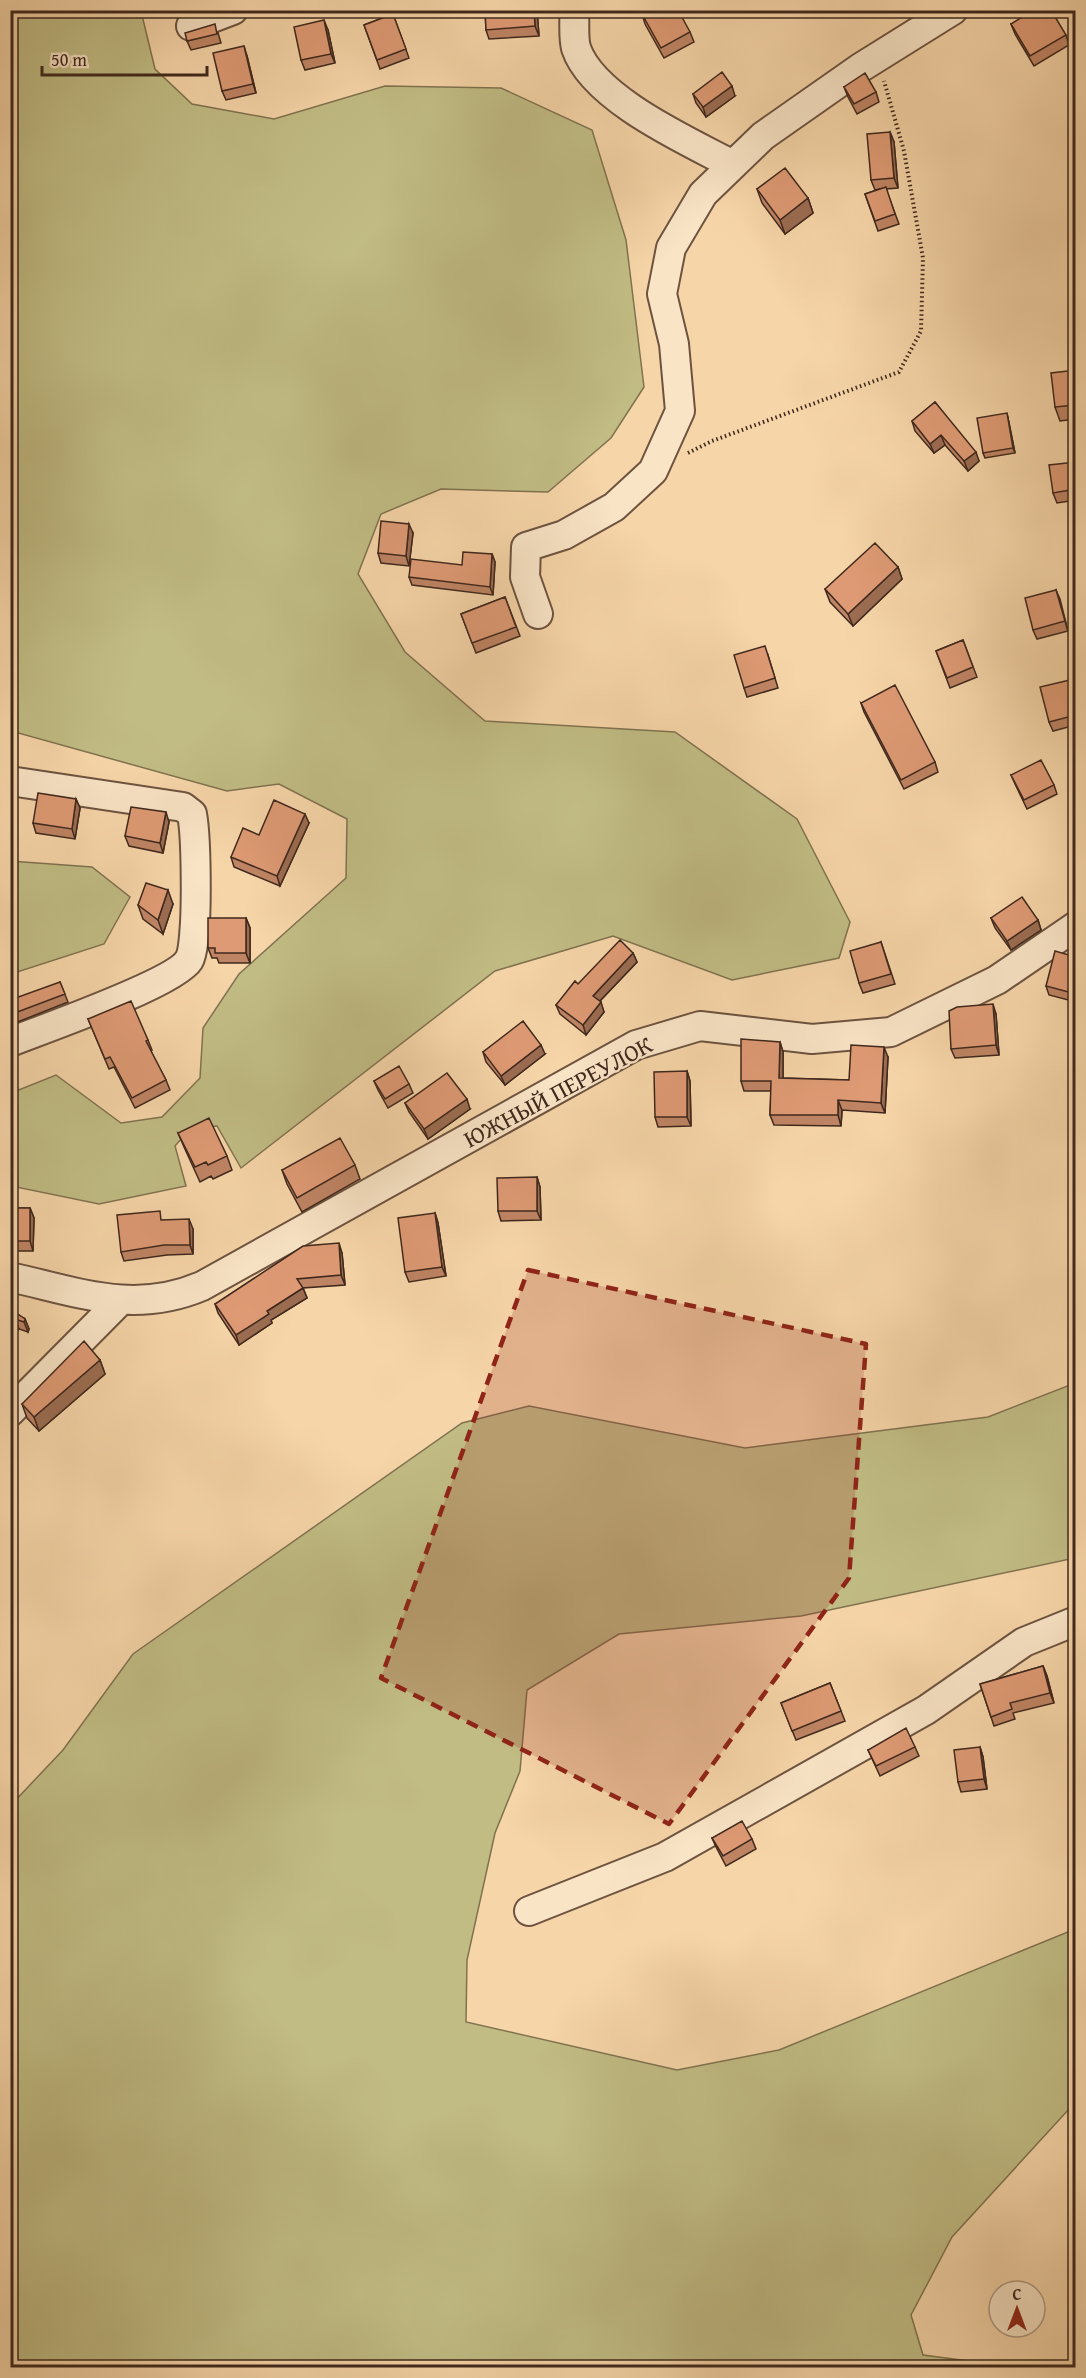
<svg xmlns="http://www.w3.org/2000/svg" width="1086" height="2378" font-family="'Gentium Book Plus',serif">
<rect width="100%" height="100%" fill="#f6d5a8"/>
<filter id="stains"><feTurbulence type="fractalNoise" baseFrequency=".00333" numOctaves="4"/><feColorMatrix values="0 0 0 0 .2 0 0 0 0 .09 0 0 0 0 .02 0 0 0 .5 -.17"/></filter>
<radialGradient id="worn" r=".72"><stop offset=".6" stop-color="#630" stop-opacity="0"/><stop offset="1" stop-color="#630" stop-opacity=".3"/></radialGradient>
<path fill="#c1bc84" stroke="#807250" stroke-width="1.5" d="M 10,11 L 141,11 L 155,69 L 192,104 L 274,119 L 385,86 L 501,88 L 592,130 L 626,240 L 644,387 L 611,438 L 548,492 L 441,489 L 381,514 L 358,574 L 405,652 L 485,721 L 675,732 L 797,819 L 850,922 L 839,958 L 732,980 L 613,936 L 495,971 L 241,1168 L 217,1126 C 199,1127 186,1132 175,1146 L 186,1186 L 99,1204 L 11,1186 L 11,1093 L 56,1075 L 121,1123 L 162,1117 L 200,1078 L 203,1028 L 239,974 L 346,878 L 347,819 L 279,784 L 227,791 L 11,731 Z
M 10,861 L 92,867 L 130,897 L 104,944 L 11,974 Z
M 1075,1383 L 1075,1558 L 801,1616 L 619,1634 L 527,1690 L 520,1771 L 495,1833 L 467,1960 L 466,2022 L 677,2070 L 779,2050 L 1075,1929 L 1075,2105 L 1069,2109 L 952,2237 L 911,2315 L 923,2355 L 1015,2367 L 11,2367 L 11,1805 L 63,1750 L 133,1654 L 462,1423 L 529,1406 L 745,1448 L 988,1417 Z"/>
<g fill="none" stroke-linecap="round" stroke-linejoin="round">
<g stroke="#6d5340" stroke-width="32">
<path id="minor" d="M 574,10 C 575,22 573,37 576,48 C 593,99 688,141 733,165
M 191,26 L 233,10
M 538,614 L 525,577 L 526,547 L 564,535 L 614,507 L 653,471 L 680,411 L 674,344 L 662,294 L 671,248 L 703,194 L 763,136 L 860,68 L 953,10
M 10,781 L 183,807 L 192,814 C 196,835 199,944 189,960 C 175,983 43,1029 10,1042
M 10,1277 C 78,1292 134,1315 202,1286 L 636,1045 L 700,1026 L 812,1039 L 891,1032 L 997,980 L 1076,926
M 10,1412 L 120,1301
M 529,1911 L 665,1857 L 926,1710 L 1024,1642 L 1076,1621"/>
</g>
<path stroke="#3f281d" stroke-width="4" stroke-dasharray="1.5 3" stroke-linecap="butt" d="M 688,453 L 712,441 L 899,372 L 921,331 L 923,258 L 904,151 L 884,81"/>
<use href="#minor" stroke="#f9e4c6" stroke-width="28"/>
</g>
<path fill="#bf8464" stroke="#3f281d" stroke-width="1.5" d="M 485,10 L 537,10 L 539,36 L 489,39 L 486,30 Z
M 393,14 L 409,58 L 380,69 L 364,25 Z
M 642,14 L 690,32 L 694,42 L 664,58 L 645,24 Z
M 1011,24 L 1066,35 L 1069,45 L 1034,66 L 1015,34 Z
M 328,30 L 335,63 L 305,70 L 301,60 Z
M 218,33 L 221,43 L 191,50 L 187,41 Z
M 247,56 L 256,93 L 226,100 L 222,91 Z
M 844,87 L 876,92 L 879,102 L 857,114 L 848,97 Z
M 693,94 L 735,96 L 706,117 L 696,103 Z
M 890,132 L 894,142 L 898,188 L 886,189 L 899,224 L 878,231 L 865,194 L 880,189 L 875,190 L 871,180 Z
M 757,189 L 808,198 L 813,213 L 785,234 L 762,203 Z
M 1076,370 L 1076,419 L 1060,421 L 1055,407 Z
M 935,402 L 979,461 L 968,471 L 945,445 L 934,453 L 915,431 L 912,421 Z
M 1008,418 L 1015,453 L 985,458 L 983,453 Z
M 1076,462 L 1076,500 L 1057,503 L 1053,493 Z
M 413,533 L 409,566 L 381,563 L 378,553 Z
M 492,554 L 495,562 L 493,595 L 412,585 L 409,577 L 462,565 Z
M 898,567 L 902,579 L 853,626 L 830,602 L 825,589 Z
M 1056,590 L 1068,631 L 1037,639 L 1033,630 Z
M 505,597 L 520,636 L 476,653 L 461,614 Z
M 963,640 L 977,677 L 950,688 L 936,651 Z
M 768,655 L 778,688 L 747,697 L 744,688 Z
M 1074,689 L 1076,696 L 1076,725 L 1053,731 L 1049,722 Z
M 861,703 L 935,762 L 938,772 L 904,789 L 864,712 Z
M 1011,775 L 1054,785 L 1057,794 L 1027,809 L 1015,784 Z
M 76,799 L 80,808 L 75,839 L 36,833 L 33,823 Z
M 169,822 L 163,853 L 129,846 L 125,836 Z
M 309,823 L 280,886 L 234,867 L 231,857 L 259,835 Z
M 173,904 L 163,934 L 143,919 L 138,905 Z
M 246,918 L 250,928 L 250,963 L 219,963 L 217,958 L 212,958 L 208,948 Z
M 991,918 L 1038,920 L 1041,930 L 1011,950 L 995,928 Z
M 881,942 L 895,984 L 863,993 L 859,983 Z
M 633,953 L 637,962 L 600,1001 L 604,1012 L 586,1035 L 560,1014 L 556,1005 L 578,984 Z
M 1076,957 L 1076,1002 L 1049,995 L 1046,986 Z
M 60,982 L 68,1002 L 15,1023 L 10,1011 Z
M 996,1014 L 999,1055 L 955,1058 L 951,1049 Z
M 88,1019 L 148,1040 L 152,1050 L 150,1050 L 166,1080 L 170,1090 L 135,1108 L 114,1067 L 109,1069 Z
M 780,1042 L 783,1052 L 783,1078 L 849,1080 L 888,1057 L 885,1113 L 842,1110 L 841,1126 L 774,1125 L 770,1115 L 771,1091 L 744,1091 L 741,1081 Z
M 483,1052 L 545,1054 L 505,1085 L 486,1062 Z
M 687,1071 L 690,1081 L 691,1126 L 658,1127 L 655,1117 Z
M 374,1081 L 409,1084 L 413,1093 L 388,1108 L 378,1090 Z
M 405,1103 L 470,1109 L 428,1139 L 409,1112 Z
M 178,1133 L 227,1156 L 232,1170 L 213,1179 L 211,1176 L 200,1182 L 184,1147 Z
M 355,1165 L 360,1179 L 302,1212 L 287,1184 L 282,1170 Z
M 537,1177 L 540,1187 L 541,1220 L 501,1221 L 498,1211 Z
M 10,1208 L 30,1208 L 34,1218 L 33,1251 L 10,1251 Z
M 435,1213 L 438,1223 L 446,1276 L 409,1282 L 405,1272 Z
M 163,1220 L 193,1229 L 193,1254 L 167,1255 L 124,1261 L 121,1252 Z
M 342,1253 L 345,1285 L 303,1288 L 307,1298 L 271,1320 L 272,1323 L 239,1345 L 218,1313 L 215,1304 Z
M 10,1309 L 25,1319 L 29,1329 L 28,1332 L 19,1329 Z
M 100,1360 L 105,1374 L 39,1431 L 27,1418 L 22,1404 Z
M 1043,1666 L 1047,1676 L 1054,1703 L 1013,1713 L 1015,1719 L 994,1726 L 980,1684 Z
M 830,1683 L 845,1721 L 796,1740 L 781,1703 Z
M 915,1747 L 919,1756 L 880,1776 L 868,1750 Z
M 980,1747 L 983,1757 L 987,1789 L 961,1792 L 958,1782 Z
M 712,1838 L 752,1839 L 756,1849 L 726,1866 L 716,1847 Z"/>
<path fill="#9b6c51" stroke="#3f281d" stroke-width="1.5" d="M 534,10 L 537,10 L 539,36 L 535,26 Z
M 324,20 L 328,30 L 335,63 L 331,54 Z
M 244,46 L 247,56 L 256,93 L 253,84 Z
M 732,86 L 735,96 L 706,117 L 703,107 Z
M 890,132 L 894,142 L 898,188 L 894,178 Z
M 808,198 L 813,213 L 785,234 L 780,220 Z
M 1007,413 L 1015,453 L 1013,448 Z
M 941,435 L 945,445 L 934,453 L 930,444 Z
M 976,452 L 979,461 L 968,471 L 964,461 Z
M 409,524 L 413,533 L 409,566 L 406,556 Z
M 492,554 L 495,562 L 493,595 L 490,587 Z
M 898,567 L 902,579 L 853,626 L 848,614 Z
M 1056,590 L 1060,599 L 1068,631 L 1065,621 Z
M 76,799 L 80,808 L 75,839 L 72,829 Z
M 166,812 L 169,822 L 163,853 L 160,843 Z
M 305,814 L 309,823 L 280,886 L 277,876 Z
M 168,890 L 173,904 L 163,934 L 158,920 Z
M 246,918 L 250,928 L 250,963 L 246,953 Z
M 1038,920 L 1041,930 L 1011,950 L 1007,941 Z
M 633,953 L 637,962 L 596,1005 L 593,996 Z
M 601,1002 L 604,1012 L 586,1035 L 583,1025 Z
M 993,1004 L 996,1014 L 999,1055 L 996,1045 Z
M 780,1042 L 783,1052 L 783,1088 L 779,1078 Z
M 541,1045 L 545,1054 L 505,1085 L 501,1076 Z
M 884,1047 L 888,1057 L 885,1113 L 881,1103 Z
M 687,1071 L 690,1081 L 691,1126 L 687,1117 Z
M 467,1099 L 470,1109 L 428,1139 L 424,1129 Z
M 838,1100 L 842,1110 L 841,1126 L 838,1115 Z
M 537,1177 L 540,1187 L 541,1220 L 537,1211 Z
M 30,1208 L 34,1218 L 33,1251 L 30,1241 Z
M 435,1213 L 438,1223 L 446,1276 L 442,1267 Z
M 189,1219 L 193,1229 L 193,1254 L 190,1245 Z
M 339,1243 L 342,1253 L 345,1285 L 341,1275 Z
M 303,1288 L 307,1298 L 271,1320 L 272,1323 L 239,1345 L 236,1335 L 267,1311 Z
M 15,1319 L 19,1329 L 10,1340 L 10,1326 Z
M 25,1319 L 29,1329 L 28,1332 L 24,1322 Z
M 100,1360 L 105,1374 L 39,1431 L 34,1417 Z
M 1043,1666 L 1047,1676 L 1054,1703 L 1050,1693 Z
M 980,1747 L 983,1757 L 987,1789 L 984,1779 Z"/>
<path fill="#de9a74" stroke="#3f281d" stroke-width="1.5" d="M 485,10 L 534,10 L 535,26 L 486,30 Z
M 648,10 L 678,10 L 690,32 L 661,48 L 642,14 Z
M 1034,10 L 1051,10 L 1066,35 L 1030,56 L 1011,24 Z
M 393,14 L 406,49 L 377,60 L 364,25 Z
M 324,20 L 331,54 L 301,60 L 294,27 Z
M 215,24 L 217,34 L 187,41 L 185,33 Z
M 244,46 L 253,84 L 222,91 L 213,53 Z
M 722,72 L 732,86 L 703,107 L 693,94 Z
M 865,73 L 876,92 L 854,104 L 844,87 Z
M 890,132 L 894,178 L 871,180 L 867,134 Z
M 785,168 L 808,198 L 780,220 L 757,189 Z
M 886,187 L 895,214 L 875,221 L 865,194 Z
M 1076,370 L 1076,405 L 1055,407 L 1051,373 Z
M 935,402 L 976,452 L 964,461 L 941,435 L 930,444 L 912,421 Z
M 1007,413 L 1013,448 L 983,453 L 977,418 Z
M 1076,462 L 1076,489 L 1053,493 L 1049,465 Z
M 381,521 L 409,524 L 406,556 L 378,553 Z
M 875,543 L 898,567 L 848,614 L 825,589 Z
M 463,552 L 492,554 L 490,587 L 409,577 L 411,559 L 462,565 Z
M 1056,590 L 1065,621 L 1033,630 L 1025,598 Z
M 505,597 L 516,627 L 472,643 L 461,614 Z
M 963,640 L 973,667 L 947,678 L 936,651 Z
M 765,646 L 775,678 L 744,688 L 734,655 Z
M 1070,680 L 1076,700 L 1076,715 L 1049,722 L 1040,687 Z
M 895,685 L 935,762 L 901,780 L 861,703 Z
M 1041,760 L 1054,785 L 1024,800 L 1011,775 Z
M 38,793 L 76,799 L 72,829 L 33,823 Z
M 274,800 L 305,814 L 277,876 L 231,857 L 243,828 L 259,835 Z
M 131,807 L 166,812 L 160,843 L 125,836 Z
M 146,883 L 168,890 L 158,920 L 138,905 Z
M 1022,897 L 1038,920 L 1007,941 L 991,918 Z
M 208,918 L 246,918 L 246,953 L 215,953 L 215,948 L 208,948 Z
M 620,940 L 633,953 L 593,996 L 601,1002 L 583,1025 L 556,1005 L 575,981 L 578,984 Z
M 881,942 L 891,974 L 859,983 L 850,951 Z
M 1055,951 L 1076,957 L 1076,994 L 1046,986 Z
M 60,982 L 65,994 L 12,1014 L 10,1011 L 10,1000 Z
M 131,1001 L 148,1040 L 146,1041 L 166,1080 L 132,1098 L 110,1057 L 105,1059 L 88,1019 Z
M 993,1004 L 996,1045 L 951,1049 L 949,1011 L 957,1007 Z
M 523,1021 L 541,1045 L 501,1076 L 483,1052 Z
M 741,1039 L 780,1042 L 779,1078 L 849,1080 L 851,1045 L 884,1047 L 881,1103 L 838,1100 L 838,1115 L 770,1115 L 771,1081 L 741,1081 Z
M 399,1066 L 409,1084 L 385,1099 L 374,1081 Z
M 687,1071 L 687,1117 L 655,1117 L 654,1072 Z
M 447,1073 L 467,1099 L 424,1129 L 405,1103 Z
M 209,1118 L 227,1156 L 208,1165 L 206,1162 L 195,1167 L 178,1133 Z
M 340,1138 L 355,1165 L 297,1198 L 282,1170 Z
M 537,1177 L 537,1211 L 498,1211 L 497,1178 Z
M 10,1208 L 30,1208 L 30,1241 L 10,1241 Z
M 160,1211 L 161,1220 L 189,1219 L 190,1245 L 164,1245 L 121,1252 L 117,1215 Z
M 435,1213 L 442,1267 L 405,1272 L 398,1218 Z
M 339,1243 L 341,1275 L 297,1279 L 303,1288 L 267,1311 L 269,1314 L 236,1335 L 215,1304 L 303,1246 Z
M 10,1309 L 25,1319 L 24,1322 L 15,1319 L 10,1326 Z
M 84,1341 L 100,1360 L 34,1417 L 22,1404 Z
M 1043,1666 L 1050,1693 L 1010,1703 L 1012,1709 L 991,1717 L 980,1684 Z
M 830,1683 L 841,1711 L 792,1731 L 781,1703 Z
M 906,1728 L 915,1747 L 876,1766 L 868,1750 Z
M 980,1747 L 984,1779 L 958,1782 L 954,1750 Z
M 742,1821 L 752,1839 L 723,1856 L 712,1838 Z"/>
<path fill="#8f2418" fill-opacity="0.2" stroke="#8f2418" stroke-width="4.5" stroke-dasharray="12 8" stroke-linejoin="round" d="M 528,1270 L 866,1344 L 849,1578 L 669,1824 L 381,1678 Z"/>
<g text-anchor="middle" stroke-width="4.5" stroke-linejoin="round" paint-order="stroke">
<g font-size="24" fill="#3f281d" stroke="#f9e4c6">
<text transform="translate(558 1092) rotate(-28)" y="8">ЮЖНЫЙ ПЕРЕУЛОК</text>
</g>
</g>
<rect width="1086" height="2378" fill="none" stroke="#f6d5a8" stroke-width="36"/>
<rect x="12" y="12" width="1062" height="2354" fill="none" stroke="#3f281d" stroke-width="3"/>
<rect x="18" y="18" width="1050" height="2342" fill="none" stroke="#3f281d" stroke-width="1.5"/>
<g transform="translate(1017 2309)"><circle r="28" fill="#f9e4c6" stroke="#af9982" stroke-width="1.5"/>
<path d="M0-4.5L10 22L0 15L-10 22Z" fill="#8f2418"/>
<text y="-9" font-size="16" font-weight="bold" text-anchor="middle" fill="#3f281d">С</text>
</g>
<path d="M42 66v9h165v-9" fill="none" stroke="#3f281d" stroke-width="3"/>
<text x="51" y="66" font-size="18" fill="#3f281d" stroke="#f9e4c6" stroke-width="4.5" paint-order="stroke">50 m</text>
<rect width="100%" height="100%" filter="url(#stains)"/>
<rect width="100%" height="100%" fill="url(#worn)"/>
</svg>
